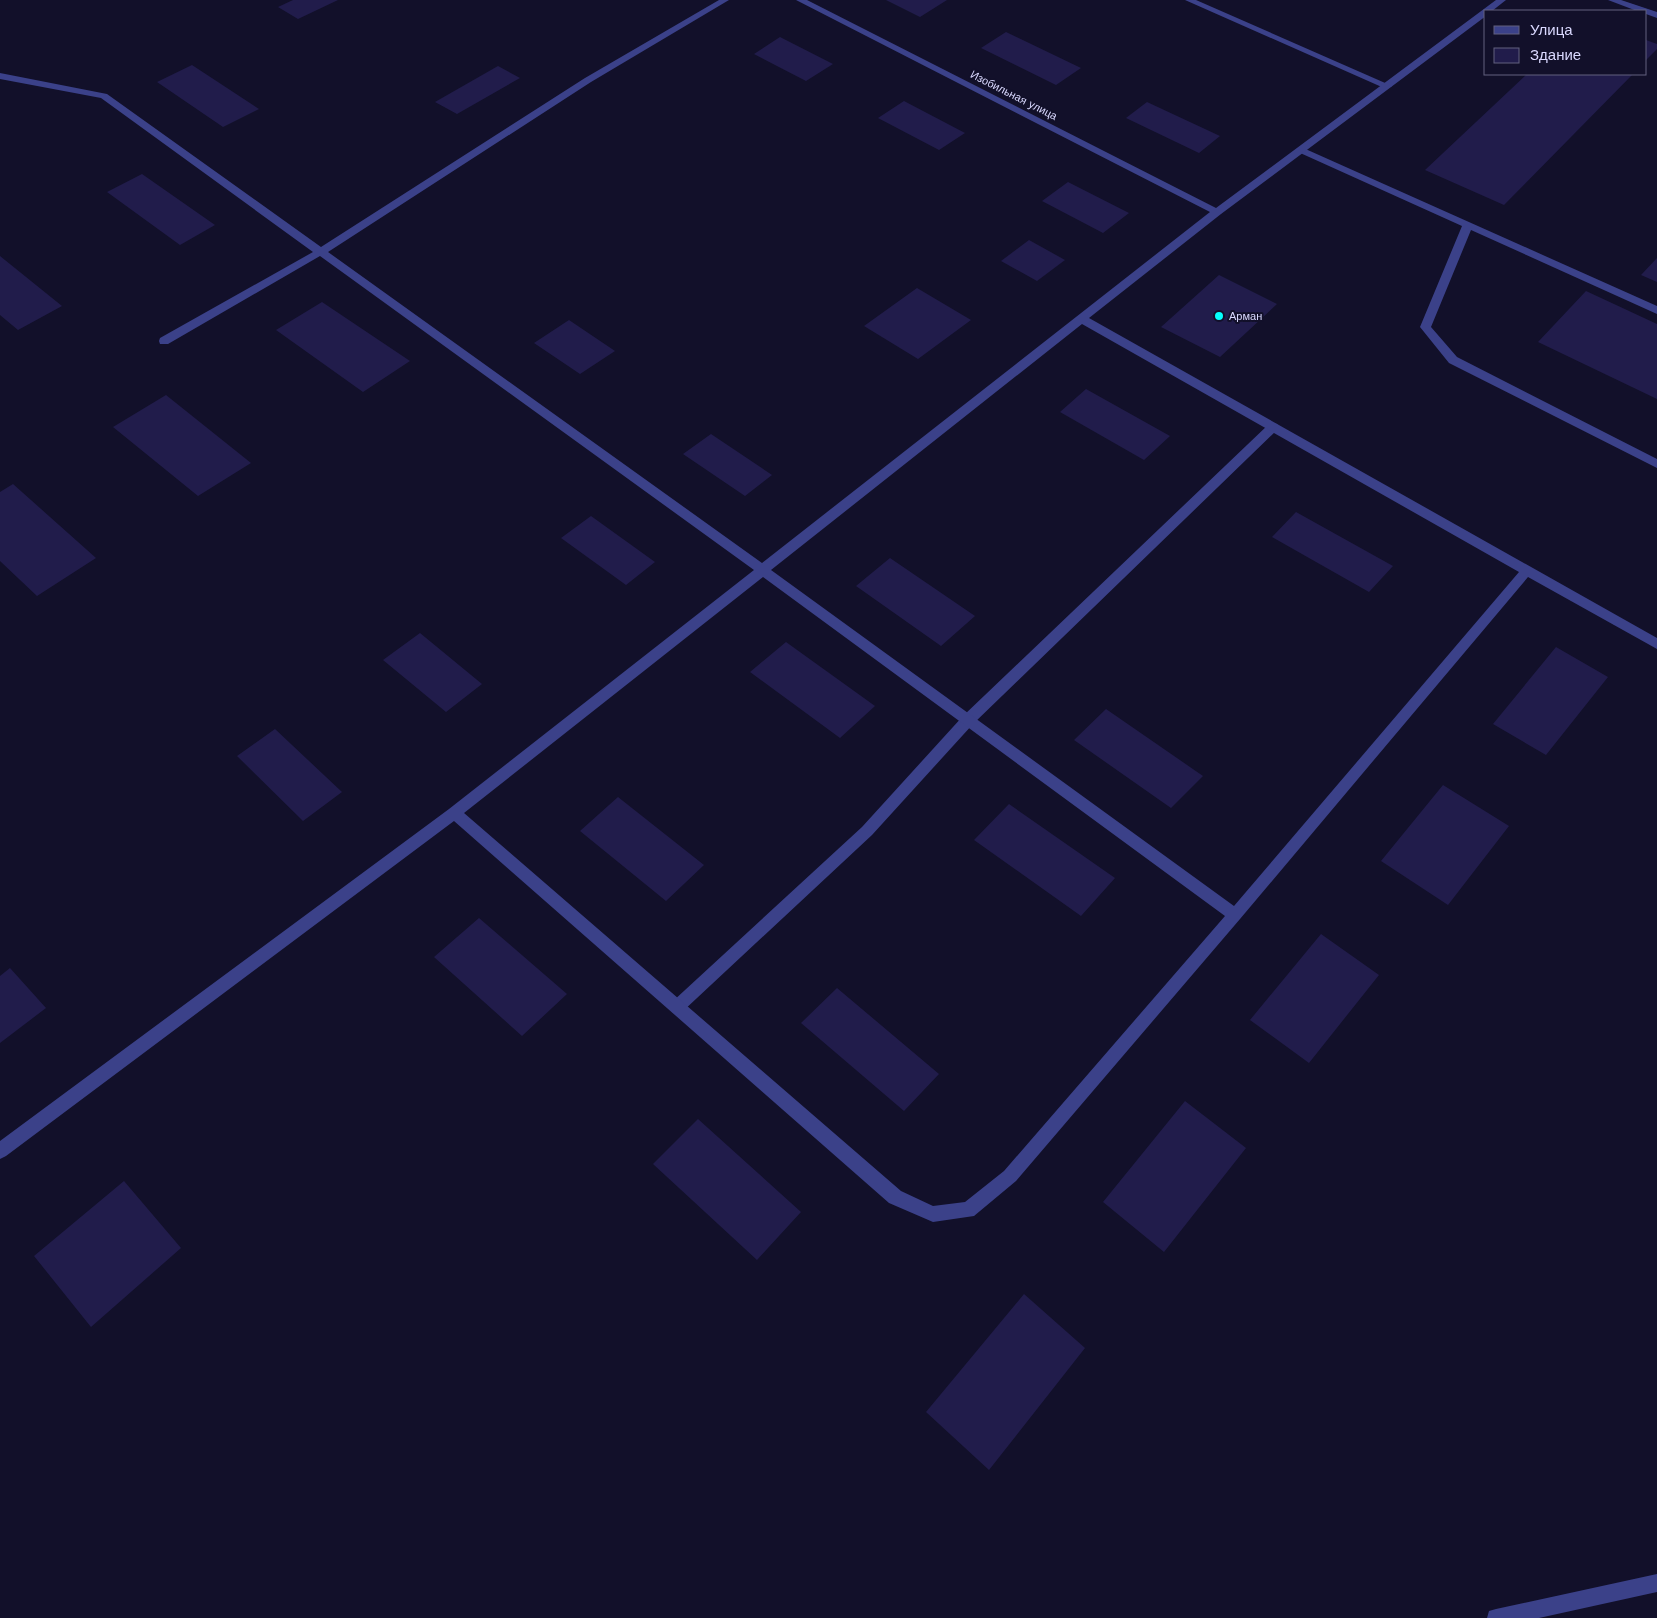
<svg xmlns="http://www.w3.org/2000/svg" width="1657" height="1618" font-family="'Work Sans',sans-serif">
<rect width="100%" height="100%" fill="#12102a"/>
<path fill="#211c4b" d="M 293,0 L 338,0 L 298,19 L 278,7 Z
M 886,0 L 947,0 L 920,17 Z
M 1006,32 L 1081,68 L 1056,85 L 981,48 Z
M 780,37 L 833,64 L 806,81 L 754,54 Z
M 1646,40 L 1657,44 L 1657,49 L 1646,60 Z
M 192,65 L 259,109 L 223,127 L 157,82 Z
M 498,66 L 520,78 L 457,114 L 435,102 Z
M 1527,74 L 1633,74 L 1504,205 L 1425,170 Z
M 904,101 L 965,133 L 939,150 L 878,118 Z
M 1147,102 L 1220,136 L 1199,153 L 1126,118 Z
M 142,174 L 215,225 L 180,245 L 107,192 Z
M 1068,182 L 1129,213 L 1103,233 L 1042,201 Z
M 1029,240 L 1065,260 L 1037,281 L 1001,261 Z
M 0,256 L 62,306 L 18,330 L 0,315 Z
M 1657,258 L 1657,282 L 1641,275 Z
M 1219,275 L 1277,304 L 1220,357 L 1161,327 Z
M 917,288 L 971,320 L 918,359 L 864,326 Z
M 1586,291 L 1657,324 L 1657,399 L 1538,342 Z
M 322,302 L 410,361 L 363,392 L 276,330 Z
M 569,320 L 615,351 L 580,374 L 534,343 Z
M 1086,389 L 1170,436 L 1144,460 L 1060,412 Z
M 166,395 L 251,463 L 198,496 L 113,427 Z
M 711,434 L 772,475 L 745,496 L 683,454 Z
M 13,484 L 96,558 L 37,596 L 0,561 L 0,492 Z
M 1296,512 L 1393,566 L 1369,592 L 1272,537 Z
M 591,516 L 655,562 L 626,585 L 561,538 Z
M 890,558 L 975,616 L 941,646 L 856,586 Z
M 420,633 L 482,684 L 446,712 L 383,660 Z
M 786,642 L 875,706 L 840,738 L 750,672 Z
M 1556,647 L 1608,677 L 1546,755 L 1493,724 Z
M 1106,709 L 1203,776 L 1171,808 L 1074,740 Z
M 275,729 L 342,792 L 303,821 L 237,756 Z
M 1443,785 L 1509,826 L 1448,905 L 1381,861 Z
M 618,797 L 704,865 L 666,901 L 580,831 Z
M 1009,804 L 1115,878 L 1081,916 L 974,840 Z
M 479,918 L 567,994 L 522,1036 L 434,957 Z
M 1321,934 L 1379,975 L 1309,1063 L 1250,1020 Z
M 10,968 L 46,1008 L 0,1043 L 0,976 Z
M 837,988 L 939,1074 L 904,1111 L 801,1023 Z
M 1185,1101 L 1246,1148 L 1164,1252 L 1103,1202 Z
M 698,1119 L 801,1212 L 757,1260 L 653,1164 Z
M 124,1181 L 181,1248 L 91,1327 L 34,1256 Z
M 1024,1294 L 1085,1348 L 989,1470 L 926,1412 Z"/>
<g fill="none" stroke-linecap="round" stroke-linejoin="round">
<path fill="#3b4189" fill-rule="evenodd" d="M 1185,0 L 1196,0 L 1392,86 L 1387,89 L 1384,88 Z
M 1301,147 L 1657,306 L 1657,314 L 1471,230 L 1431,327 L 1457,357 L 1657,459 L 1657,468 L 1449,363 L 1420,327 L 1462,226 L 1298,152 L 1296,150 Z
M 1273,423 L 1277,424 L 1279,427 L 1277,430 L 973,724 L 872,835 L 682,1012 L 677,1014 L 672,1012 L 670,1007 L 672,1002 L 862,827 L 963,716 L 1269,424 Z"/>
<path fill="#3b4189" fill-rule="evenodd" d="M 719,0 L 729,0 L 591,82 L 328,252 L 762,563 L 1210,212 L 796,0 L 807,0 L 1216,208 L 1496,0 L 1506,0 L 1492,11 L 1486,11 L 1486,16 L 1221,214 L 1089,318 L 1657,638 L 1657,649 L 1528,577 L 1240,919 L 1016,1181 L 974,1216 L 933,1222 L 889,1203 L 454,821 L 6,1156 L 0,1159 L 0,1141 L 449,809 L 754,570 L 320,256 L 168,344 L 160,344 L 159,341 L 160,338 L 313,252 L 101,98 L 0,79 L 0,73 L 107,94 L 321,247 L 585,78 ZM 1082,324 L 1519,572 L 1234,906 L 771,570 ZM 763,577 L 1225,916 L 1004,1171 L 965,1202 L 933,1206 L 901,1191 L 464,813 Z
M 1608,0 L 1621,0 L 1657,12 L 1657,18 L 1646,14 L 1646,11 L 1637,11 Z
M 1657,1574 L 1657,1592 L 1539,1618 L 1487,1618 L 1489,1611 L 1496,1609 Z"/>
</g>
<circle fill="#05fffd" stroke="#12102a" stroke-width="2" cx="1219" cy="316" r="5"/>
<g text-anchor="middle" stroke-width="4" stroke-linejoin="round" paint-order="stroke">
<g font-size="11" fill="#dad9ff" stroke="#12102a">
<text transform="translate(1014 95) rotate(27)" y="4">Изобильная улица</text>
</g>
<g font-size="11" fill="#dad9ff" stroke="#12102a" text-anchor="start">
<text x="1229" y="320">Арман</text>
</g>
</g>
<rect x="1484" y="10" width="162" height="65" fill="#12102a" stroke="#62607f"/>
<rect x="1494" y="26" width="25" height="8" fill="#3b4189" stroke="#62607f"/>
<text x="1530" y="35" font-size="15" fill="#dad9ff">Улица</text>
<rect x="1494" y="48" width="25" height="15" fill="#211c4b" stroke="#62607f"/>
<text x="1530" y="60" font-size="15" fill="#dad9ff">Здание</text>
</svg>
